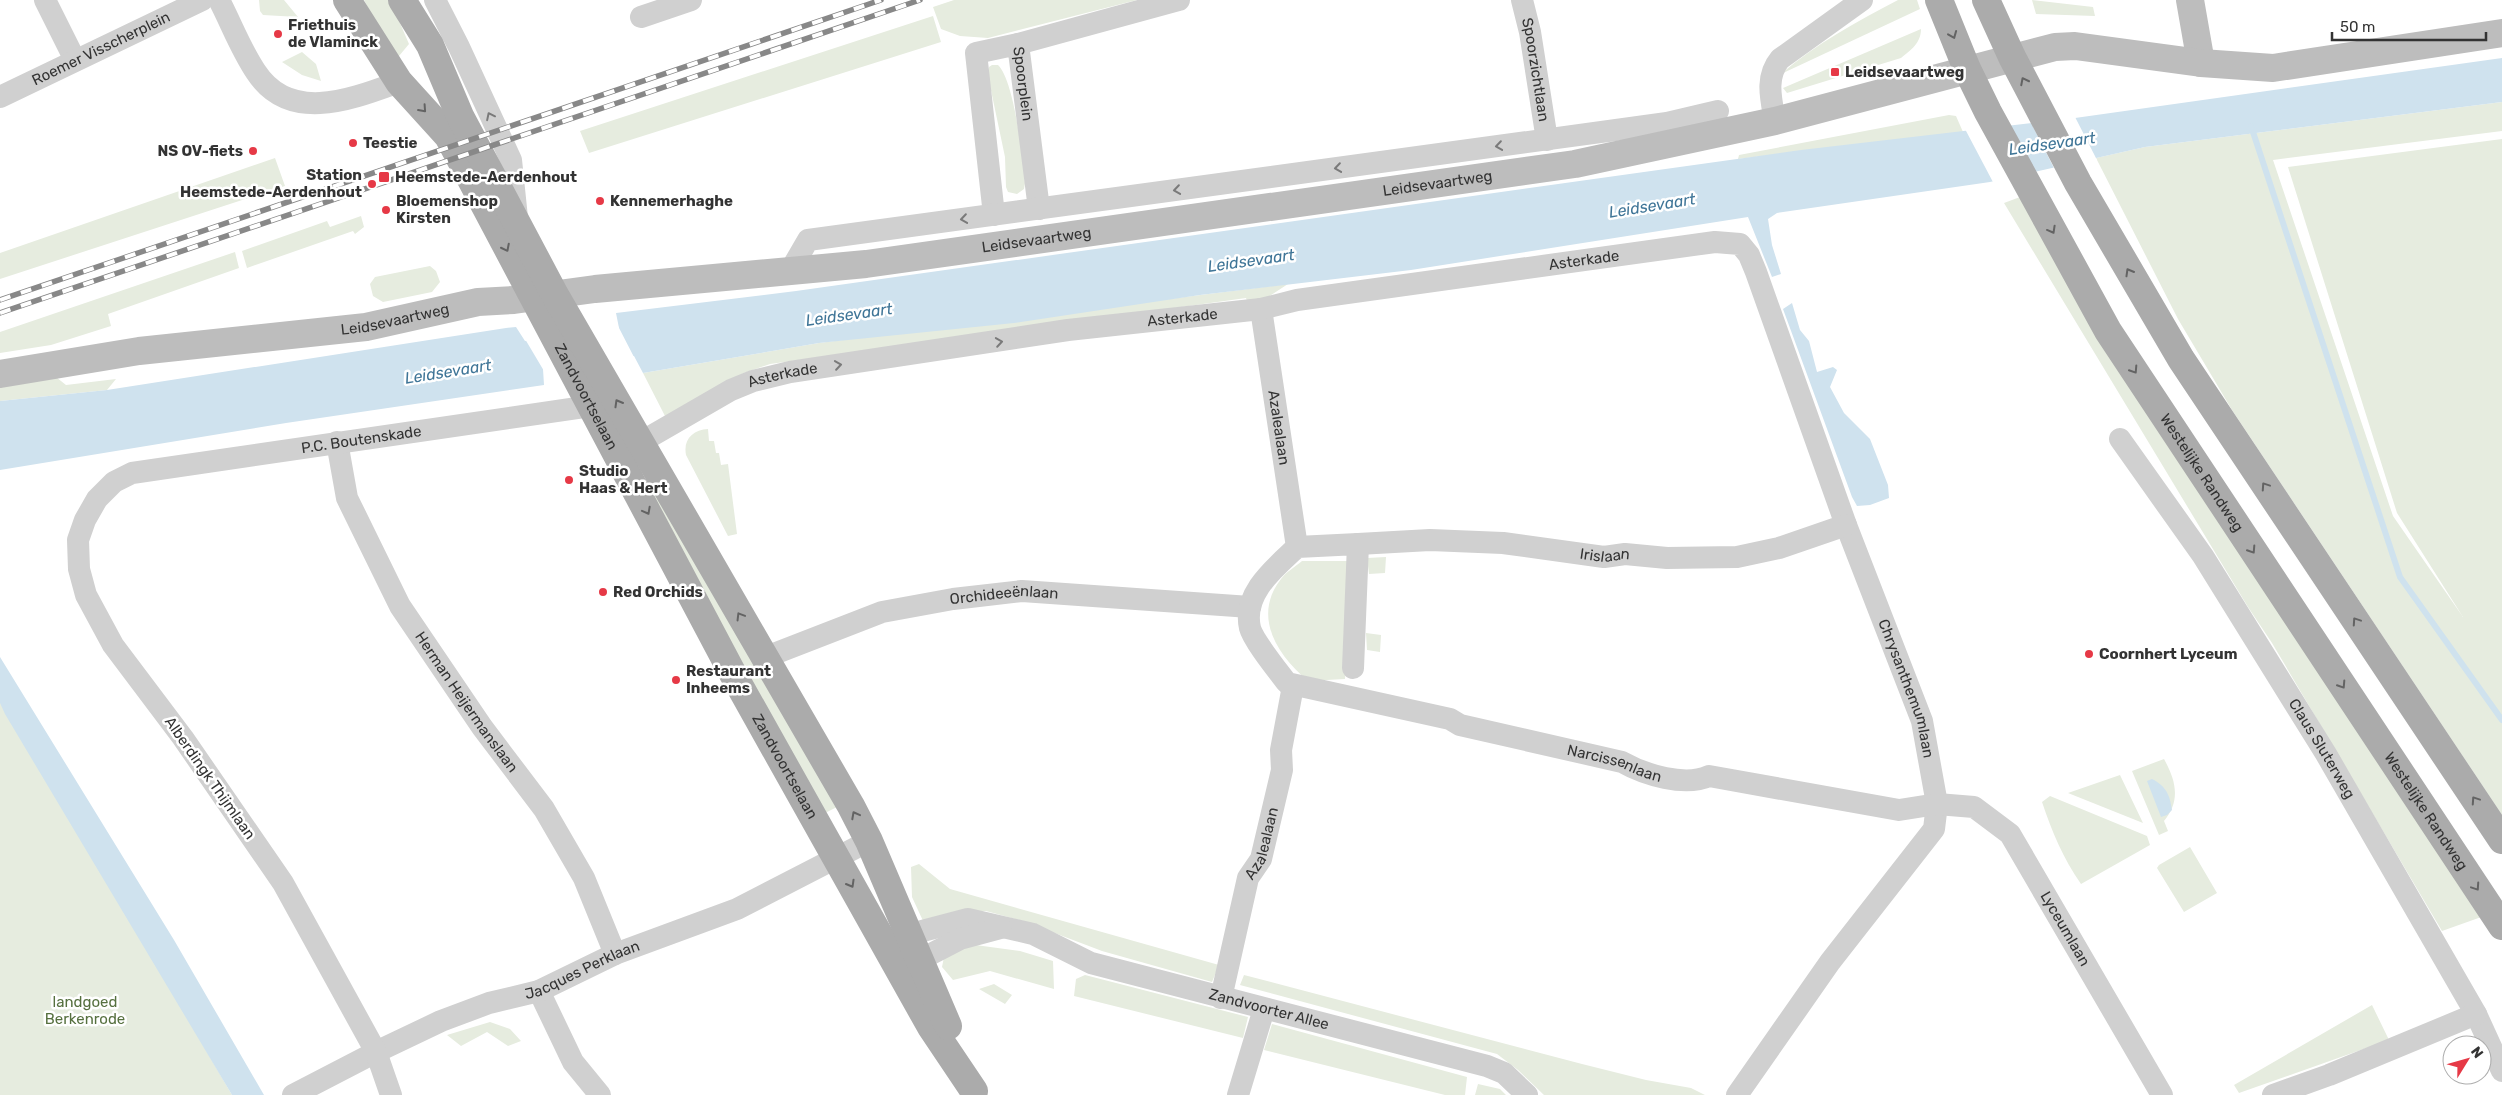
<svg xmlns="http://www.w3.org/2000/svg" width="2502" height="1095" font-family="Rubik,sans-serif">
<rect width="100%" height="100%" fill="#fff"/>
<path fill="#e6ecdf" d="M 259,0 L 284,0 L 298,17 L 263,15 L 260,11 Z
M 364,0 L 390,0 L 409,44 L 399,56 L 390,51 Z
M 954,0 L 1137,0 L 988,38 L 960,36 L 941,29 L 933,7 Z
M 1898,0 L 1917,0 L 1920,9 L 1781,74 C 1817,43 1856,22 1898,0 Z
M 2032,0 L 2093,7 L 2095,16 L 2036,14 Z
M 933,16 L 941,42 L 589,153 L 580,131 Z
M 1921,29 C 1921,43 1911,50 1901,58 L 1787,93 L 1783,88 Z
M 302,52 L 316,64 L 321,81 L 302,75 L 282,62 Z
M 992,65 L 998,65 C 1014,80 1023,158 1025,183 L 1024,189 L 1017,194 L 1008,192 L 1006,187 L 1005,157 L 988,76 L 989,67 Z
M 2502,102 L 2502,131 L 2273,160 L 2393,516 L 2463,617 L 2397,513 L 2288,167 L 2502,139 L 2502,815 L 2232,410 L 2178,319 L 2096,158 L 2145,147 Z
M 1949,115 L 1956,116 L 1963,132 L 1738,159 L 1739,155 Z
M 275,158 L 285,186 L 0,279 L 0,253 Z
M 2020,197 L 2487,915 L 2442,931 L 2272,643 L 2248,607 L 2004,203 Z
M 361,216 L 364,227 L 355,234 L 353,231 L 247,268 L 242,251 L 327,221 L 330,227 Z
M 235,252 L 239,268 L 108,314 L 111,326 L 51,345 L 0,353 L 0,332 Z
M 430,266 L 436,271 L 440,282 L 432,292 L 383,302 L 373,296 L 370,284 L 375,277 Z
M 1288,284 L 1262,301 L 1248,304 L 1246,298 L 770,364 L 744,373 L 665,416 L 643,373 L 819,343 Z
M 51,373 L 66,385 L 116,379 L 107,390 L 0,401 L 0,381 Z
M 708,429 L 709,441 L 714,441 L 716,453 L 719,453 L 721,465 L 728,464 L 737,534 L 728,536 L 686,455 C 683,439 693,430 708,429 Z
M 649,488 L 670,507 L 841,805 L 819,816 Z
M 1386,557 L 1385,573 L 1369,574 L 1367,558 Z
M 1302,561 L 1353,561 L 1345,679 L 1308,681 C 1277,655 1252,616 1281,579 C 1286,572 1295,567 1302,561 Z
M 1366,633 L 1381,635 L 1380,652 L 1367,650 Z
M 0,674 L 171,990 L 232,1095 L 0,1095 Z
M 2164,759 C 2176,781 2181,800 2164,821 L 2168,831 L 2159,835 L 2132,771 Z
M 2120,775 L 2143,823 L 2068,793 Z
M 2050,796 L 2147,836 L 2150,845 L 2081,884 C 2063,858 2052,832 2042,802 Z
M 2190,847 L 2217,893 L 2184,912 L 2157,868 L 2159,865 Z
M 919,864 L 950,889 L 1219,965 L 1212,982 L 1102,951 L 1023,921 L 986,911 L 964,912 L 924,923 L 912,897 L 911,867 Z
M 968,944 L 1020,951 L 1053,961 L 1054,989 L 990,971 L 953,980 L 942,967 L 945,952 Z
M 1085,975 L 1248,1017 L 1243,1038 L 1074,996 L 1076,979 Z
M 1244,975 L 1582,1064 L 1646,1080 L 1691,1088 L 1705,1095 L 1544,1095 L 1518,1070 L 1497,1054 L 1240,985 Z
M 994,984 L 1012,995 L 1005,1004 L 979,989 Z
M 2372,1005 L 2389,1040 L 2239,1093 L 2234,1085 Z
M 490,1022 L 510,1029 L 521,1041 L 508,1046 L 487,1032 L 461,1046 L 447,1035 Z
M 1272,1024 L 1467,1077 L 1465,1095 L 1445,1095 L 1264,1050 Z
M 1478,1084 L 1500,1089 L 1506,1095 L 1475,1095 Z"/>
<path fill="#cfe2ee" d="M 2502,58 L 2502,102 L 2145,147 L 1990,182 L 1777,213 L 1768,219 L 1772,245 L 1781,274 L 1772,277 L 1748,217 L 1411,270 L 1200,295 L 1014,323 L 819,343 L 643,373 L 634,356 L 543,369 L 544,385 L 286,423 L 0,470 L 0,401 L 107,390 L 506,328 L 516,327 L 525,341 L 619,328 L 616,313 L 796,291 L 1801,150 L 2075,118 Z
M 1792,303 L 1800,330 L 1809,341 L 1817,372 L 1833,367 L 1837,370 L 1830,387 L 1844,413 L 1870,439 L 1888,485 L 1889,498 L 1870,505 L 1857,506 L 1852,497 L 1783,309 Z
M 0,657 L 174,940 L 264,1095 L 232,1095 L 5,714 L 0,703 Z
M 2152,779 C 2166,786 2170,795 2172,810 L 2167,815 L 2161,817 L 2147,781 Z"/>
<path fill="#fff" d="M 2074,115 L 2097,160 L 2055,170 L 2030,121 Z
M 2010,124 L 2036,174 L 1994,184 L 1965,129 Z
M 618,326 L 635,359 L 544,371 L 525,339 Z"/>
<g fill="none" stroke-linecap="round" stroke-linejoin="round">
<path stroke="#cfe2ee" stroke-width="6" d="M 2251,126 L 2400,577 L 2502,720"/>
<g stroke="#d0d0d0" stroke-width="22">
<path d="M 45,0 L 75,60"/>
<path d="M 219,0 C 231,23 241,50 256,72 C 290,124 352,99 399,82"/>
<path d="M 435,0 L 459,47 L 511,160 L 517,218"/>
<path id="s1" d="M 1522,0 L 1530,32 L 1547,140"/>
<path d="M 641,17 L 691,0"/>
<path d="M 1018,44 L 1179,0"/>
<path id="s2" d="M 0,97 L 202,0"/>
<path d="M 1775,121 C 1771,99 1765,77 1780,59 L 1862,0"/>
<path id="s3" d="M 994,215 L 976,53 L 1018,44 L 1039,209"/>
<path d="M 790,271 L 808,240 L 1667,123 L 1718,111"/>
<path id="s4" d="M 1261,309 L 1297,547"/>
<path id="s5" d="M 2120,439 L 2203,556 L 2326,754 L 2476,1014 L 2502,1071"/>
<path id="s6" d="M 337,442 L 347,498 L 400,606 L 482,727 L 544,809 L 584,878 L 615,954"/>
<path id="s7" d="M 641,442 L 731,390 L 753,381 L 790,372 L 1068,330 L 1261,309 L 1297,300 L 1715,242 L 1740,244 L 1749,255 L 1756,272 L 1846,525 L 1922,721 L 1937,804 L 1934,829 L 1830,962 L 1737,1095"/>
<path id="s8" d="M 1358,544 L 1430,540 L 1503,543 L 1604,557 L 1625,554 L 1667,558 L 1737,557 L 1779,548 L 1846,525"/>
<path id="s9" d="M 766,657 L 882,612 L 953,599 L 1022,591 L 1250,607"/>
<path id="s10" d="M 1353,668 L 1358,544 L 1297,547 C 1276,567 1242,593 1250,628 C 1253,640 1278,671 1287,683 L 1450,719 L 1460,725 L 1622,762 C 1645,775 1685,787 1709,776 L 1899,810 L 1937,804 L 1974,807 L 2010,834 L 2162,1095"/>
<path id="s11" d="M 892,939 L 968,919 L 1033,934 L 1091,963 L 1487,1066 L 1504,1073 L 1527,1095"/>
<path d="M 906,967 L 960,939 L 1001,928"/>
<path d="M 539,991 L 573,1062 L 600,1095"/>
<path id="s12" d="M 1221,998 L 1248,878 L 1261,859 L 1282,770 L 1281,750 L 1293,686"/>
<path id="s13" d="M 293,1095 L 376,1052 L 441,1021 L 489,1003 L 539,991 L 615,954 L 737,909 L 869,841"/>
<path id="s14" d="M 391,1095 L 376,1052 L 283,883 L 183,738 L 113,645 L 86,595 L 79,569 L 78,540 L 85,520 L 97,499 L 114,482 L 132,473 L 591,406"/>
<path d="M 1238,1095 L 1264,1009"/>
<path d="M 2273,1095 L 2329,1075 L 2476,1014"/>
</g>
<g stroke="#bdbdbd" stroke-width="28">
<path d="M 2190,0 L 2201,63"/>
<path id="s15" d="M 0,374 L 139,351 L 366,327 L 478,302 L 514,300 L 595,289 L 866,264 L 1575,164 L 1775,121 L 2055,47 L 2075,46 L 2201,63 L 2273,68 L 2502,33"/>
</g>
<g stroke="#ababab" stroke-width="28">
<path id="s16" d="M 347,0 L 399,82 L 448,136 L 733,674 L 931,1027 L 974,1091"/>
<path d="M 402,0 L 430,45 L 460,116 L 555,295 L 851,806 L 869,841 L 948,1026"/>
<path id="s17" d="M 1939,0 L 1967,69 L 1988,112 L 2108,331 L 2502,926"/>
<path d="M 1986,0 L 2012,57 L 2078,183 L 2181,359 L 2502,840"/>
</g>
<g stroke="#888" stroke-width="5.5">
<path id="rail" d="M 0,300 L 881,0
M 0,313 L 920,0"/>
</g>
<use href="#rail" stroke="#fff" stroke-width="4" stroke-dasharray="11" stroke-linecap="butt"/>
</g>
<defs><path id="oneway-chevron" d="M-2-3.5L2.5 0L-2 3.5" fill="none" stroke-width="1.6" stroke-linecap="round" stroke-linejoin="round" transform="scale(1.25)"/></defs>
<g stroke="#636363">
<use href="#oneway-chevron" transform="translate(1953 35) rotate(68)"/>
<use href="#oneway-chevron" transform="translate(2024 81) rotate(-117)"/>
<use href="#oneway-chevron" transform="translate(423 109) rotate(48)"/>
<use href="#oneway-chevron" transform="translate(2052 230) rotate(61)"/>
<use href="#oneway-chevron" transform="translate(506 248) rotate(63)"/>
<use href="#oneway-chevron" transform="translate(2129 272) rotate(-120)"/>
<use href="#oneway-chevron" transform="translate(2134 370) rotate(57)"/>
<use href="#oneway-chevron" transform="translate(618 403) rotate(-120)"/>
<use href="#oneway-chevron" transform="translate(2265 486) rotate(-124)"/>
<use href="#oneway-chevron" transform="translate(647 511) rotate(62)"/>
<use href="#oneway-chevron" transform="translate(2252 550) rotate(57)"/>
<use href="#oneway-chevron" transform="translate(740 616) rotate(-121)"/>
<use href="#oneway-chevron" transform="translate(2356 621) rotate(-124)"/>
<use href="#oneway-chevron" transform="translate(2342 685) rotate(57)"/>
<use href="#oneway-chevron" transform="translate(2475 800) rotate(-124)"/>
<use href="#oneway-chevron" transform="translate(855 815) rotate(-118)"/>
<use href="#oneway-chevron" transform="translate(851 884) rotate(60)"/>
<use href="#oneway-chevron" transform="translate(2476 887) rotate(56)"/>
</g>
<g stroke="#7a7a7a">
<use href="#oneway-chevron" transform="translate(490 116) rotate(-116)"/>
<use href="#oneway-chevron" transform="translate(1499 146) rotate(172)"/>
<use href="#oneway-chevron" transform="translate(1338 168) rotate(172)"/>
<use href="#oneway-chevron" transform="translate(1177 190) rotate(172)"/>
<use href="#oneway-chevron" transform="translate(964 219) rotate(172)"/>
<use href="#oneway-chevron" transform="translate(999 342) rotate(-9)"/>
<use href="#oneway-chevron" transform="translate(838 365) rotate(-8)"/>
</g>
<g fill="#e63946" stroke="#fff" stroke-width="2">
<circle cx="278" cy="34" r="5"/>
<rect x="1830" y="67" width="10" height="10" rx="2.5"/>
<circle cx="353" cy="143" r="5"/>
<circle cx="253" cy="151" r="5"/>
<rect x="378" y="171" width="12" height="12" rx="2.5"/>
<circle cx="372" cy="184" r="5"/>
<circle cx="600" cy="201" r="5"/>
<circle cx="386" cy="210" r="5"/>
<circle cx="569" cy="480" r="5"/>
<circle cx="603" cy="592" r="5"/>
<circle cx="2089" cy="654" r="5"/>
<circle cx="676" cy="680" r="5"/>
</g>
<g text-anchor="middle" stroke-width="5" stroke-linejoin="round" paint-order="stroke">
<g font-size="15" font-weight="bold" fill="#333" stroke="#fff" text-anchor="start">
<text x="288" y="30">Friethuis<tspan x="288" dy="17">de Vlaminck</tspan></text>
<text x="1845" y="77">Leidsevaartweg</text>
<text x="363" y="148">Teestie</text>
<text x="243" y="156" text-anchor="end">NS OV-fiets</text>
<text x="362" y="180" text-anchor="end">Station<tspan x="362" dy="17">Heemstede-Aerdenhout</tspan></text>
<text x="395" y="182">Heemstede-Aerdenhout</text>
<text x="396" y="206">Bloemenshop<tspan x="396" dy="17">Kirsten</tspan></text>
<text x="610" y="206">Kennemerhaghe</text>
<text x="579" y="476">Studio<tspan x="579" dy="17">Haas &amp; Hert</tspan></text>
<text x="613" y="597">Red Orchids</text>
<text x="2099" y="659">Coornhert Lyceum</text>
<text x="686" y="676">Restaurant<tspan x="686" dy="17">Inheems</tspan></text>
</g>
<g font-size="15" fill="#333" stroke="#fff">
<text dy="5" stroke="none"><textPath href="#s2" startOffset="112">Roemer Visscherplein</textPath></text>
<text dy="5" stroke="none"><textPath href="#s1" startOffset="71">Spoorzichtlaan</textPath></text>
<text dy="5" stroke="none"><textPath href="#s3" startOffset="246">Spoorplein</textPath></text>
<text dy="5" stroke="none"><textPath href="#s15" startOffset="1451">Leidsevaartweg</textPath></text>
<text dy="5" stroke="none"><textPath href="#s15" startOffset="1046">Leidsevaartweg</textPath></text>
<text dy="5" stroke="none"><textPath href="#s7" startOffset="968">Asterkade</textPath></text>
<text dy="5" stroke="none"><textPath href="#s15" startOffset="399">Leidsevaartweg</textPath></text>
<text dy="5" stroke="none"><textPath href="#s7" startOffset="562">Asterkade</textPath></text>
<text dy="5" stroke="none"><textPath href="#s7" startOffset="158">Asterkade</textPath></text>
<text dy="5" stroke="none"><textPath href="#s16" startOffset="465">Zandvoortselaan</textPath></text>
<text dy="5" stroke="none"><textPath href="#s4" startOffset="120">Azalealaan</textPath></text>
<text dy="5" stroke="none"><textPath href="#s14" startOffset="965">P.C. Boutenskade</textPath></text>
<text dy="5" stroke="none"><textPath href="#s17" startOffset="542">Westelijke Randweg</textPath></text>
<text dy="5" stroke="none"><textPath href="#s8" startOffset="248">Irislaan</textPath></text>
<text dy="5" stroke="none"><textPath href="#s9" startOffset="248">Orchideeënlaan</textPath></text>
<text dy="5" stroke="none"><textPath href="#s7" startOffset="1601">Chrysanthemumlaan</textPath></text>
<text dy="5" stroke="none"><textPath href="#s6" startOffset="294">Herman Heijermanslaan</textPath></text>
<text dy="5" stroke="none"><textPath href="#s5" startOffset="370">Claus Sluterweg</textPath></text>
<text dy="5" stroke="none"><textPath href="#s10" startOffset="688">Narcissenlaan</textPath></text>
<text dy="5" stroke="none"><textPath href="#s16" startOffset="885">Zandvoortselaan</textPath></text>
<text transform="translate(210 778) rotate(55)" y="5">Alberdingk Thijmlaan</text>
<text dy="5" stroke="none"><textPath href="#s17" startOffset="948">Westelijke Randweg</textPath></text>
<text dy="5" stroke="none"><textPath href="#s12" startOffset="161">Azalealaan</textPath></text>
<text dy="5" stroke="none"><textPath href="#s10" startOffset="1209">Lyceumlaan</textPath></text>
<text dy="5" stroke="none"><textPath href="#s13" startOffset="316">Jacques Perklaan</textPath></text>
<text dy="5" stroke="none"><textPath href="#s11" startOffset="394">Zandvoorter Allee</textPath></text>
</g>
<g font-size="15" fill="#56703f" stroke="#fff">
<text x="85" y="1007">landgoed<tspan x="85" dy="17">Berkenrode</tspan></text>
</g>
<g font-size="16" font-style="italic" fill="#3f7597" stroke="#fff">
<text transform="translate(2052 143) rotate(-8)" y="6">Leidsevaart</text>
<text transform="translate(1652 205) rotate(-9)" y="6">Leidsevaart</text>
<text transform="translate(1251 260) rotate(-8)" y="6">Leidsevaart</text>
<text transform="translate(849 314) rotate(-8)" y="6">Leidsevaart</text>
<text transform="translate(448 371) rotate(-9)" y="6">Leidsevaart</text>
</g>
</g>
<g transform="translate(2467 1060) rotate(53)"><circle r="24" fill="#ffffff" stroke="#adadad"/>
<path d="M0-4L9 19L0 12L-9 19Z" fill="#e63946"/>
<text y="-8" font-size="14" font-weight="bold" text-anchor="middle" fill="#333333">N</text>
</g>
<path d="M2332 32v8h154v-8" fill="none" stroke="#333333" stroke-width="2.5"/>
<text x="2340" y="32" font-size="15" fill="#333333" stroke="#ffffff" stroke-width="4" paint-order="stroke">50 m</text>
</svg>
